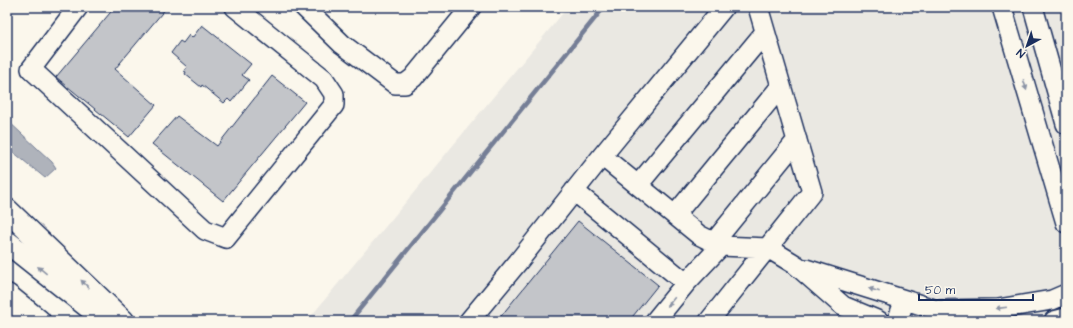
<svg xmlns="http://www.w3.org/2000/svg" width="1073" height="328" font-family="'Architects Daughter',sans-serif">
<rect width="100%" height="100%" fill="#fbf7ec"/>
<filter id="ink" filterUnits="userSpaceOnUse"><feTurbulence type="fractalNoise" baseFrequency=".025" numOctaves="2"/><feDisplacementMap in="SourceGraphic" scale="8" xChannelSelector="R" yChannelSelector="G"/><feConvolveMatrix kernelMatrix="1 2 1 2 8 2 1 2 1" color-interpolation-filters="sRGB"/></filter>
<g filter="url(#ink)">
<path fill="#eae8e2" d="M 568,7 L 1066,7 L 1066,321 L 307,321 Z"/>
<path fill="#afb3bb" stroke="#747e96" d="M 7,120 L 52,162 L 56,168 L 45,178 L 7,147 Z"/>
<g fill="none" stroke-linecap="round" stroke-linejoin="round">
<path stroke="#747e96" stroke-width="4.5" d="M 350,321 L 604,7"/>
</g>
<path fill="#c3c5c9" stroke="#1b2f5e" d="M 115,7 L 167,7 L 115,69 L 156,105 L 129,137 L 56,77 Z
M 202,25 L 251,64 L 242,75 L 249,80 L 231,102 L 228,99 L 224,103 L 202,85 L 201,87 L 185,74 L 186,72 L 184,71 L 187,67 L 171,53 L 180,41 L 183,43 L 189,35 L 192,38 Z
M 272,76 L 305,102 L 223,201 L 152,144 L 177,116 L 217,146 Z
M 578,221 L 658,285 L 629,321 L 497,321 Z"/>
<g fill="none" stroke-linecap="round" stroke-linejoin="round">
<g stroke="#1b2f5e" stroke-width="22">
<path id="minor" d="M 78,7 L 31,69 L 205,230 L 226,238 L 334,105 L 334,94 L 324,79 L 235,7
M 304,7 L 342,44 L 395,84 L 405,84 L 413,78 L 471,7
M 1002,7 L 1066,223
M 1033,7 L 1066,124
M 602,156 L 699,235 L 721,246 L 768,248 L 796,265 L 843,306 L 879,321
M 638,185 L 765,32
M 574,191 L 686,283 L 721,246
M 675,215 L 781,86
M 714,242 L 797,140
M 806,269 L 937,310 L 998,309 L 1052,300 L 1066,294
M 469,321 L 518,262 L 602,156 L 724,7
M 655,321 L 686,283
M 709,321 L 812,192 L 758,7
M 897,321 L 905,300
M 1054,321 L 1066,318"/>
</g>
<g stroke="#1b2f5e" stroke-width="25">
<path id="highway" d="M 7,210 L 123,321
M 7,242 L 100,316
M 7,295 L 39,321
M 7,317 L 13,321"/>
</g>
<use href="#minor" stroke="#fbf7ec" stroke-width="19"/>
<use href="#highway" stroke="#fbf7ec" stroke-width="22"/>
</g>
<defs><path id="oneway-solid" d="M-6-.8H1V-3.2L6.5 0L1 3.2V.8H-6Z"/></defs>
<g fill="#8b93a5">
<use href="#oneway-solid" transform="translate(1025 85) rotate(73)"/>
<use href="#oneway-solid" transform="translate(42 270) rotate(-141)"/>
<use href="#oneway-solid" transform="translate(85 284) rotate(-136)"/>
<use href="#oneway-solid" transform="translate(874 290) rotate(-163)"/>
<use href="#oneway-solid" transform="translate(671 302) rotate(129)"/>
<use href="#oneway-solid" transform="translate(1001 308) rotate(173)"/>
</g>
</g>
<rect width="1073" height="328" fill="none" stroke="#fbf7ec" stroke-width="24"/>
<rect x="12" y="12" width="1049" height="304" fill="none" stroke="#1b2f5e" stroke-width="1.5" filter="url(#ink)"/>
<g transform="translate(1027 46) rotate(220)" stroke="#fbf7ec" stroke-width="3" paint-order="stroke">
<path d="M0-3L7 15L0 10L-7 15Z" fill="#1b2f5e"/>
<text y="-6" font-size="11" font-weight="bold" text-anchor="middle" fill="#1b2f5e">N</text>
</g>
<path d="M919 294v6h114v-6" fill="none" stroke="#1b2f5e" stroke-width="2"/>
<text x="925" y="294" font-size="12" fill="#1b2f5e" stroke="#fbf7ec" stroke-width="3" paint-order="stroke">50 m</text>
</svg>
